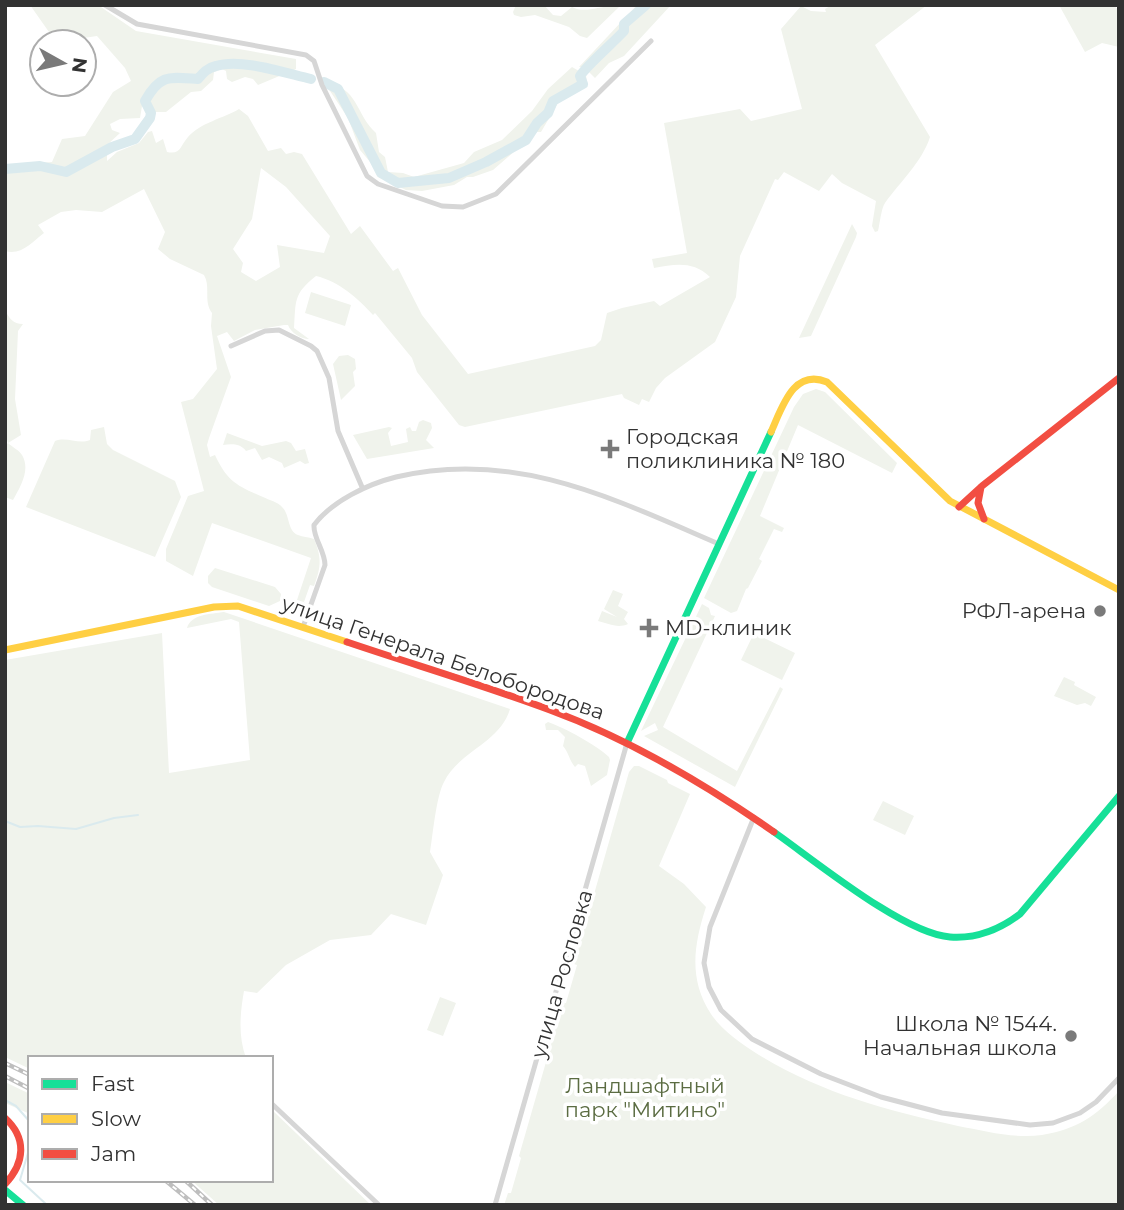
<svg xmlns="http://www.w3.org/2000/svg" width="1124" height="1210" font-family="Montserrat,sans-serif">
<rect width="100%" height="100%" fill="#fff"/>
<path fill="#f0f3ec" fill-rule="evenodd" d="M 30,5 L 98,5 L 136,31 L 296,59 L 296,69 L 258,85 L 253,79 L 245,77 L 232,82 L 227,79 L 226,71 L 222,69 L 214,72 L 213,80 L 201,91 L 191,92 L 166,112 L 154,112 L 143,100 L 140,118 L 120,119 L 110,124 L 112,130 L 120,133 L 107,145 L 107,161 L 117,152 L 139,143 L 148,132 L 152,131 L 156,143 L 163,139 L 167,152 C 181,155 180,146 188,137 C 200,123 224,118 239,109 L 248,116 L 268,151 L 281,148 L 286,154 L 294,152 L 302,154 L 351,234 L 360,226 L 393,271 L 398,268 L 422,315 L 468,374 L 595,346 L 601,340 L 607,313 L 622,308 L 654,301 L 660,306 L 710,277 C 693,261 676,264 654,268 L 652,259 L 687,253 L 664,123 L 740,109 L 751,121 L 802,109 L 781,29 L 801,6 L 811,11 L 826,12 L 825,9 L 832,5 L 927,5 L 875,45 L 930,137 C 922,162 900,182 885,203 C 881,209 880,223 878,231 L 875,232 L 872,226 L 876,201 L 842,183 L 832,174 L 819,191 L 784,172 L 778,180 L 775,179 L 740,256 L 736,297 L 715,342 L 665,378 L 656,388 L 649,402 L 642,399 L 639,405 L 624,398 L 622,394 L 465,427 L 459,425 L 417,372 L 412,358 L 375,313 L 373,315 C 358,298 338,281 316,276 C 293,294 296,301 294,328 L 309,339 C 301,339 291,333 288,325 L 284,325 L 255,330 L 234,341 L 227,332 L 217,336 L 231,377 L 209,438 L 207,445 L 210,457 L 215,455 C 227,481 237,486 263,497 C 269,500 278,502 282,507 C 290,514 287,531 298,535 C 303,537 308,537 314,539 C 322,558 321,567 314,586 L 310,585 L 304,602 L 307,604 L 304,615 L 298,617 L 295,615 L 294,609 L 311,558 L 212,523 L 193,576 L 166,561 L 166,549 L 188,496 L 204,491 L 181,402 L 193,399 L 217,369 L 211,326 L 212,313 C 203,301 211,287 204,275 L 170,259 L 158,249 L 165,232 L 144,189 L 102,212 L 76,210 L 61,212 L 38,225 L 44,233 C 32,242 21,256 5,251 L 5,166 L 52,162 L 62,139 L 85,136 L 113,92 L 131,81 L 125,68 L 97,36 L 56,42 ZM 261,168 L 286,187 L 330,236 L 324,253 L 277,245 L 280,267 L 256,281 L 241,272 L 243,263 L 233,249 L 252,219 Z
M 516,5 L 544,5 L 553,15 L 561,16 L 572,7 C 587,15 603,3 619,7 L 587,38 L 580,36 L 569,27 L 535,15 L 521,17 L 514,15 L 513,12 Z
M 637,5 L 671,5 L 624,56 L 609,63 L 595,78 L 584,67 L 579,67 Z
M 1059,5 L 1114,5 L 1119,11 L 1119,47 L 1102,43 L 1085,52 Z
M 572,67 L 586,75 L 587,82 L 573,94 L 561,98 L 541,132 L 537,132 L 493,170 L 473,177 L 467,177 L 454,185 L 422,191 L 406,190 L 378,177 L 371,163 L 360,150 L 348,118 L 324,82 C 359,87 355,114 376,133 L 379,152 L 385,157 L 388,172 L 403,173 L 414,177 L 464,163 L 474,152 L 502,140 L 532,111 L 548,89 Z
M 852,224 L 857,233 L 856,237 L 811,336 L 799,338 Z
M 311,292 L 351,305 L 345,326 L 305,313 Z
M 5,310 C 9,318 13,324 23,324 L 18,331 L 15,399 L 21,435 L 8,443 C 12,447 19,450 22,455 C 31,470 20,487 13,500 L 5,497 L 5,446 L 8,443 L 5,433 Z
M 348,355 L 355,359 L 356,369 L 353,372 L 355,386 L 341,400 L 333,364 L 339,356 Z
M 816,389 L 825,392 L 897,463 L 892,473 L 798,425 L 760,516 L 784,528 L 782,532 L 774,529 L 759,559 L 762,561 L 748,588 L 746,589 L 737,611 L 731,613 L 704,598 L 794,407 L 803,394 Z
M 423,420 L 431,423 L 432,428 L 426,440 L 434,448 L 367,459 L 353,435 L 389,427 L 392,428 L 388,433 L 391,446 L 408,442 L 406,429 L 410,427 L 412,431 L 416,431 L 419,422 Z
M 104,427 L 107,444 L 113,450 L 175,481 L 181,497 L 155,557 L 26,507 L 55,441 C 67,436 78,445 90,440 L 91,430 Z
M 227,433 L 262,446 L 286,441 L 291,443 L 296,451 L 305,449 L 309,463 L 305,464 L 300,461 L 284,468 L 282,463 L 269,457 L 262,460 L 255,448 L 246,451 C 240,443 231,444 223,445 Z
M 215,568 L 275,587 L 281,594 L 280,601 L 269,606 L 212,587 L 208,583 L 208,576 Z
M 613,590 L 623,594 L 618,606 L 628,612 L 624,619 L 628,624 C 617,629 608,623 598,621 L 602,611 L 617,617 L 604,609 Z
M 702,604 L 709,608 L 711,615 L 715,616 L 663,727 L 737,771 L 780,687 L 783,689 L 735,787 L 644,736 L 658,730 L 655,723 L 641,731 Z
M 224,612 L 510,709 C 500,743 459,751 444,782 C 436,797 433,834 430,852 L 443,875 L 426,925 L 391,914 L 371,935 L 330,940 L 286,965 L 257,993 L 244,991 C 240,1014 238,1036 246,1058 L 30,1058 L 30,1069 L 5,1057 L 5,660 L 162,633 L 169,773 L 250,760 L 239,622 L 231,619 L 187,628 C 191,614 211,614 224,612 Z
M 754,633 L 795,653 L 782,680 L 741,660 Z
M 1064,677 L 1075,682 L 1074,685 L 1096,697 L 1091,706 L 1085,703 L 1077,705 L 1054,696 Z
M 548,722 C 565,728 596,745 609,757 L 610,760 L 607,775 L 591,786 L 585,766 L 578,764 L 575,767 C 569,760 569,753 563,746 L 565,737 L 558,730 L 546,730 L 545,724 Z
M 634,766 L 639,766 L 667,780 L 668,783 L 690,794 L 659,866 L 684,884 L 706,907 C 694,944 688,979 711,1014 C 722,1031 742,1044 759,1055 C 821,1093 888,1111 958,1126 C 985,1131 1015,1139 1042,1135 C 1077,1129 1095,1117 1119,1091 L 1119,1205 L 504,1205 L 508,1193 L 511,1193 L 521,1158 L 519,1156 L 563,1003 L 566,1003 L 577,965 L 574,964 L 629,772 Z
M 883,801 L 914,816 L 905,835 L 873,820 Z
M 440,997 L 456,1003 L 443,1036 L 427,1030 Z
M 5,1082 L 30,1094 L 30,1114 L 5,1103 Z
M 271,1109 L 371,1205 L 219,1205 L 191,1180 L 271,1180 Z"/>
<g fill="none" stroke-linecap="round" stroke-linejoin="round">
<path stroke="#daeaee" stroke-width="2" d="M 5,821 L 20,827 L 38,826 L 76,829 L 114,818 L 138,815
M 5,1100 L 16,1106 L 30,1122
M 30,1146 L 20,1180 L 47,1205"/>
<path stroke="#daeaee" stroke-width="10" d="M 324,82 L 338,89 L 381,173 L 398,183 L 449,178 L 486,162 L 526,140 L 537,123 L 548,113 L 553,101 L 583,84 L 580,76 C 586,66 614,42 624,31 L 624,24 L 646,5
M 5,169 L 40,166 L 66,172 L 112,147 L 135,139 L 150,118 L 151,113 L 145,101 C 160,74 169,77 198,79 C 203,73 207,68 216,66 C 241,58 285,73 311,79"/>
<path stroke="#d6d6d6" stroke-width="5" d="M 105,5 L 137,24 L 306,55 L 314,61 L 322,85 L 367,176 L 378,184 L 442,206 L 463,207 L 496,194 L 651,41
M 231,346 L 265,331 L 279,330 L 311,346 L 317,351 L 329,378 L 338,431 L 362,487
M 303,627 L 325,565 C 325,551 313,538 314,525 C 332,501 368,484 396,477 C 514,449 612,498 719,544
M 754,817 L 710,927 L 704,963 L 709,987 L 721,1010 L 752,1039 L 821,1074 L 881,1097 L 942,1113 L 1030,1125 L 1053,1123 L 1080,1113 L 1096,1102 L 1119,1078
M 271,1103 L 379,1205
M 495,1205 L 627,743"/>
<path stroke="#16e098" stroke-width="7" d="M 627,743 L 771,432
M 774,832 C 814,860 904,934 950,937 C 977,939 999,930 1020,914 L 1119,796
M 5,1190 L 23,1205"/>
<path stroke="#ffcf43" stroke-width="7" d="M 771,432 C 782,408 793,368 827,382 L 950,501 L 1119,590
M 5,650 L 214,607 L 238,606 L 347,642"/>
<path stroke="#f24e42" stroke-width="7" d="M 981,487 L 978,503 L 984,519
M 959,507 L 982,486 L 1119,378
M 347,642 C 415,665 483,685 550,710 C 629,739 705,784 774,832
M 5,1118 C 27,1138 25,1163 5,1184"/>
<g stroke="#bebebe" stroke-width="4.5">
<path id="rail" d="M 5,1063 L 30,1075
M 5,1076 L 30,1089
M 165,1180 L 195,1205
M 185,1180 L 212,1205"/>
</g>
<use href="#rail" stroke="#fff" stroke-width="2" stroke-dasharray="5" stroke-linecap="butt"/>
</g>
<g fill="#7a7a7a" stroke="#fff" stroke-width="2.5">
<path d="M606.5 438.5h7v7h7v7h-7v7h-7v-7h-7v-7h7z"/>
<circle cx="1100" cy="611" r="7"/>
<path d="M645.5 617.5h7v7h7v7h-7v7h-7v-7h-7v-7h7z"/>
<circle cx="1071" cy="1036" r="7"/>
</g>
<g text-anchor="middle" stroke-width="7" stroke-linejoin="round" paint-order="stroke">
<g font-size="21" fill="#323232" stroke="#fff" text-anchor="start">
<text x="626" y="444">Городская<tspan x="626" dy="24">поликлиника № 180</tspan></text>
<text x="1086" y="618" text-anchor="end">РФЛ-арена</text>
<text x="665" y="635">MD-клиник</text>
<text x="1057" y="1031" text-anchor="end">Школа № 1544.<tspan x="1057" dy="24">Начальная школа</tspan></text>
</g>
<g font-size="21" fill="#323232" stroke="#fff">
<text transform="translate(443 658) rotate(19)" y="7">улица Генерала Белобородова</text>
<text transform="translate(562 974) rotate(-74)" y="7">улица Рословка</text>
</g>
<g font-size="21" fill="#5b6c42" stroke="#fff">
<text x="645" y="1093">Ландшафтный<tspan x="645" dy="24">парк "Митино"</tspan></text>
</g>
</g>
<rect width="1124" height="1210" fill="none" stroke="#323232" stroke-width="14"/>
<rect x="28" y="1056" width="245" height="126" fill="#ffffff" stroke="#adadad" stroke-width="2"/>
<rect x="42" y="1079" width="35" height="10" fill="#16e098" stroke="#adadad" stroke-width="2"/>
<text x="91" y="1091" font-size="21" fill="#323232">Fast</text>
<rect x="42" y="1114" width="35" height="10" fill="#ffcf43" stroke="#adadad" stroke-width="2"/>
<text x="91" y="1126" font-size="21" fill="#323232">Slow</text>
<rect x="42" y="1149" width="35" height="10" fill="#f24e42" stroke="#adadad" stroke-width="2"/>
<text x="91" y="1161" font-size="21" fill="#323232">Jam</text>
<g transform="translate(63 63) rotate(98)"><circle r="33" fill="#ffffff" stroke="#adadad" stroke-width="2"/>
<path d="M0-5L12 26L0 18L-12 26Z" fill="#7a7a7a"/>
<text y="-10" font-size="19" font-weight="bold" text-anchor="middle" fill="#323232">N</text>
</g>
</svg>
